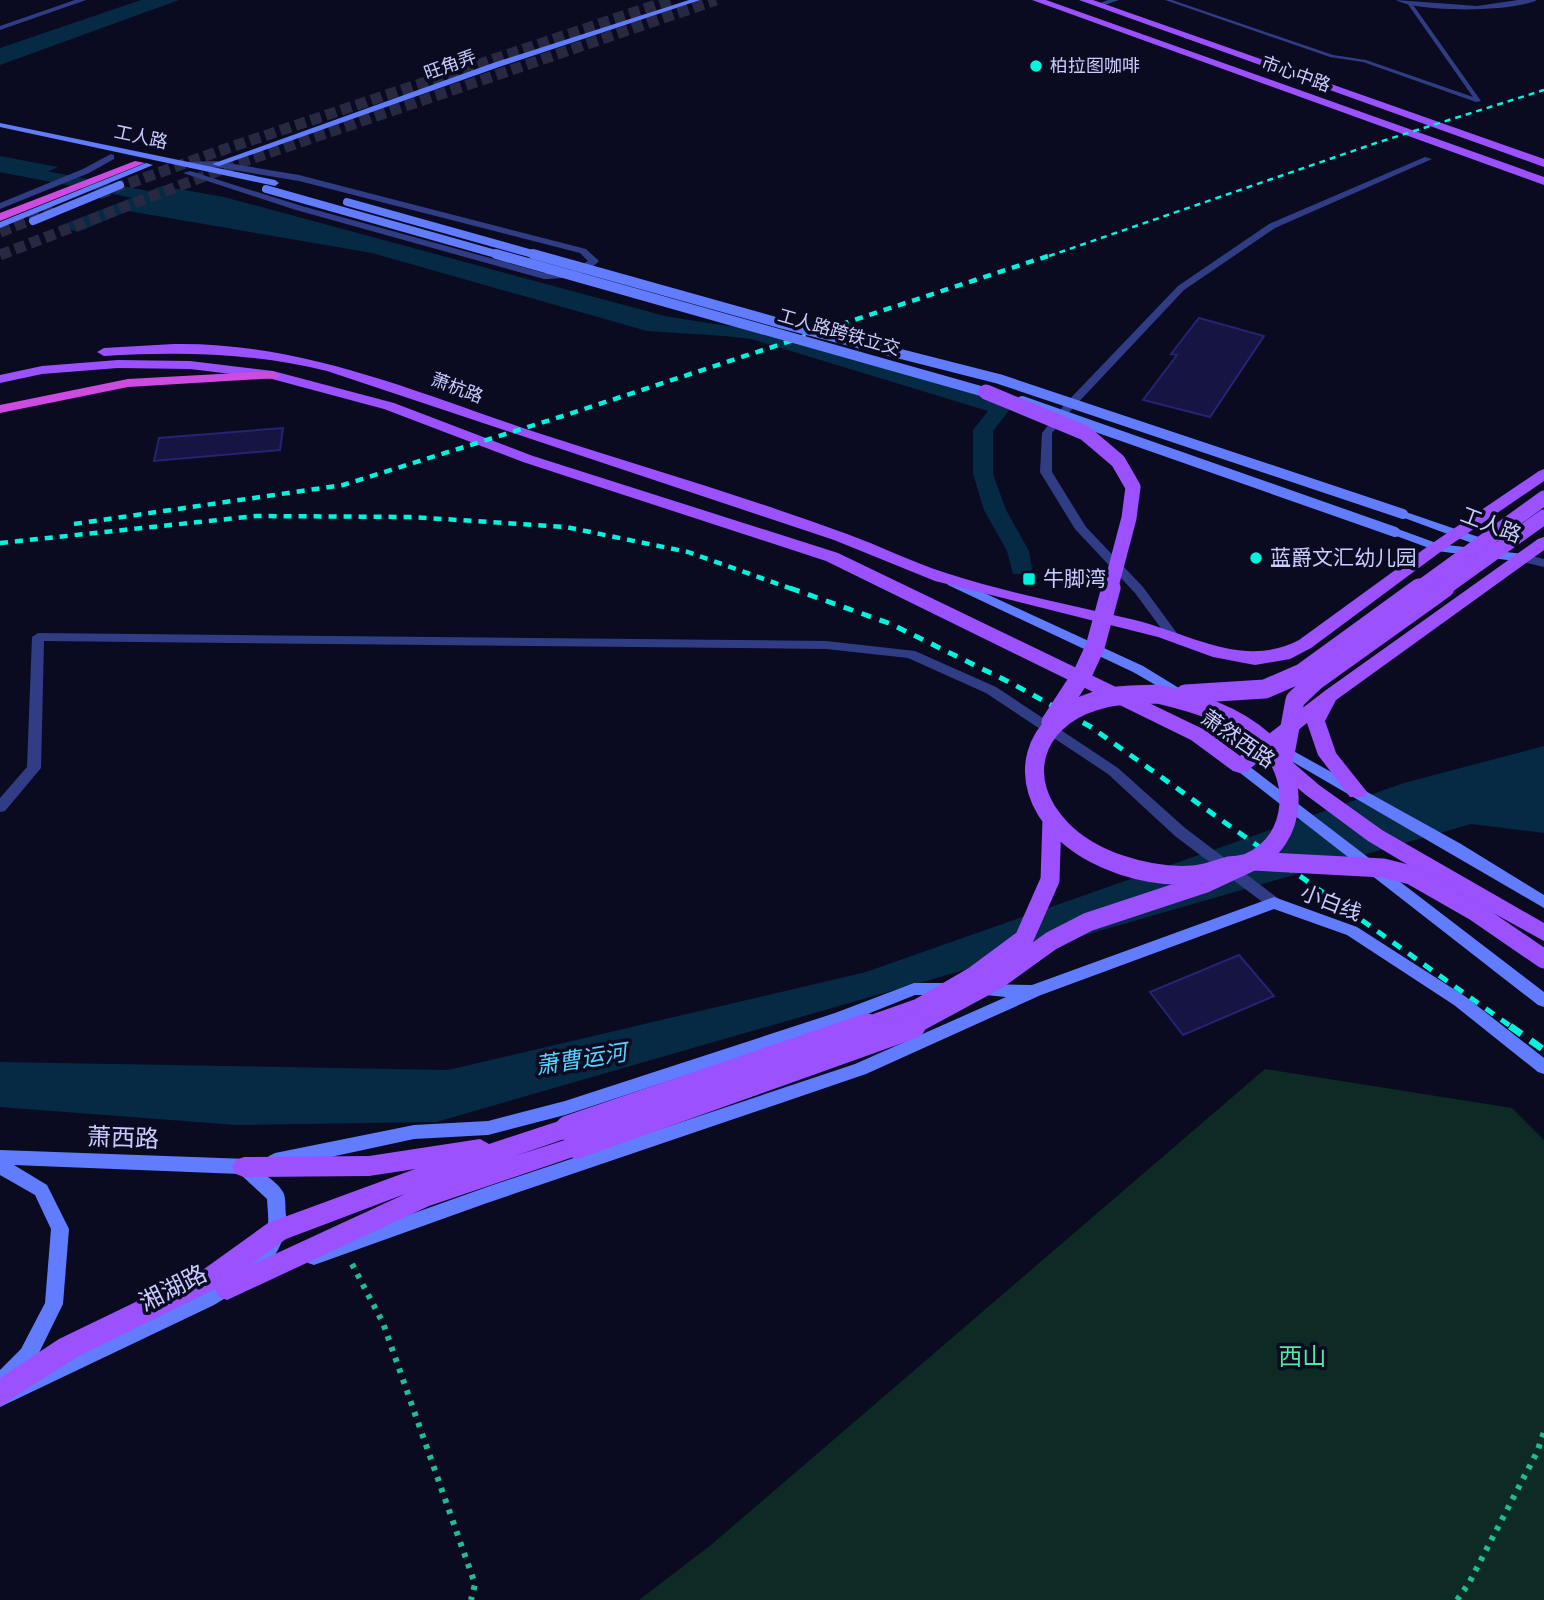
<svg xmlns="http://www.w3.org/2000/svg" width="1544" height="1600" font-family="'DM Sans','Noto Sans SC',sans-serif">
<rect width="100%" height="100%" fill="#0a0b21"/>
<path fill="#0d2b24" d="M 1265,1069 L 1512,1108 L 1544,1140 L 1544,1600 L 639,1600 L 711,1545 Z"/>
<path fill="#062944" d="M 141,0 L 179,0 L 0,65 L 0,48 Z
M 0,156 L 58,167 L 34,178 L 0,172 Z
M 162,186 L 224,197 L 665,316 L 745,329 L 741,337 L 647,331 L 372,253 L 128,211 L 78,232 L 59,226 Z
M 1544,746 L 1544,833 L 1471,824 L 436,1122 L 236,1125 L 0,1107 L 0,1062 L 448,1070 L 866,972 L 1404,783 Z"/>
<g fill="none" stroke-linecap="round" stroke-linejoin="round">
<path fill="#062944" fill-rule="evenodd" d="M 0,162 L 174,196 L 182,201 L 174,206 L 0,172 Z
M 707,323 L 760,330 L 1008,404 L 1011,408 L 993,431 L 993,474 L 1006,510 L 1029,551 L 1032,569 L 1029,574 L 1013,574 L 1007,551 L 984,510 L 973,474 L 973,430 L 988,411 L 751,339 L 700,333 L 698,329 L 700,325 Z"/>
</g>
<path fill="#151443" stroke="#242472" stroke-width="2" d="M 1199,318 L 1264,336 L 1210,417 L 1143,400 L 1177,355 L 1171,354 Z
M 283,428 L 280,450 L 154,461 L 159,438 Z
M 1239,955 L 1274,996 L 1183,1035 L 1150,992 Z"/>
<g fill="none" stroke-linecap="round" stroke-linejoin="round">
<path stroke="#272842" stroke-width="11" stroke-dasharray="11 5" stroke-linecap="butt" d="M 99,194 L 225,149 L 671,0
M 0,232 L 54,211
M 0,255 L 236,164 L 716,0"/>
<path stroke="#20bd94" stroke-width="6" stroke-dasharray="4.5 7" stroke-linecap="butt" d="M 352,1264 L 383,1323 L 475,1584 L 471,1600
M 1457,1600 L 1469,1583 L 1537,1452 L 1544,1432"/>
<path fill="#303d85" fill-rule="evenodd" d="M 1165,0 L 1172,0 L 1333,55 L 1366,60 L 1473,97 L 1407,3 L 1411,2 L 1481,101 L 1476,102 L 1363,62 L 1330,57 Z"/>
<path fill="#303d85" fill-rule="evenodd" d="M 1108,0 L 1119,0 L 1099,7 L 1095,5 Z
M 1396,0 L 1477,6 L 1518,0 L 1537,0 C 1513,12 1419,13 1396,0 Z
M 1425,157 L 1432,159 L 1275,228 L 1184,290 L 1073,408 L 1052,433 L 1052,472 L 1086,527 L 1143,587 L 1179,636 L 1177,639 L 1169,639 L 1135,593 L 1075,529 L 1040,472 L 1042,433 L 1065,404 L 1178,286 L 1269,224 Z
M 216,161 L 299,175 L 586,249 L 599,261 C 584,276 564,279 544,279 L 296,210 L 183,173 L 190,171 L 302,206 L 544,273 L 568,272 L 588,261 L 580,253 L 299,181 L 216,167 L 190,168 L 186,165 L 190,162 Z"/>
<path fill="#303d85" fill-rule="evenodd" d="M 75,0 L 86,0 L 0,30 L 0,26 Z
M 111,154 L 114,155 L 114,159 L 89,173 L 0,209 L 0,203 L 83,169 Z
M 1523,554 L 1544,559 L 1544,567 L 1519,561 L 1519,555 Z
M 38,633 L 826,641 L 915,651 L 996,687 L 1118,768 L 1185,828 L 1279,899 L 1281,903 L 1279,907 L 1269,907 L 1175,836 L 1108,774 L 986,693 L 908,658 L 826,649 L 44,641 L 41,768 L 5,811 L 0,812 L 0,798 L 27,767 L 32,637 Z"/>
<path fill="#617cff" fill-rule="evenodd" d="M 689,0 L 700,0 L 499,67 L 219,166 L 212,164 L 493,63 Z
M 0,123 L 275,180 L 279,183 L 275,186 L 0,127 Z
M 146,163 L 153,165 L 0,228 L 0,222 Z
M 1403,511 L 1496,543 L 1498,546 L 1492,550 L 1488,549 L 1399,516 L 1399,512 Z
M 1395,528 L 1439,544 L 1523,554 L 1529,558 L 1523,562 L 1437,551 L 1391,534 L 1389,532 Z
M 952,578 L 1143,666 L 1192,696 L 1190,699 L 1180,699 L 1133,672 L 948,585 L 946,582 L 948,579 Z
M 1279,743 L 1461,844 L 1544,895 L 1544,908 L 1274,751 L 1272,748 Z
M 1240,761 L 1245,763 L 1544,992 L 1544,1007 L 1538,1005 L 1235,769 L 1233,766 L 1235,763 Z
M 1274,897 L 1357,927 L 1466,997 L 1544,1058 L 1544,1074 L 1538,1072 L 1454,1005 L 1347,935 L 1274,909 L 1041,995 L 866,1074 L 487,1203 L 314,1265 L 308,1263 L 305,1257 L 308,1251 L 487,1187 L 855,1064 L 1006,997 L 975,994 L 973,990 L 975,986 L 981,984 L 1032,985 Z
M 914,983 L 950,983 L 956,985 L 958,989 L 956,993 L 950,995 L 915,995 L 845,1023 L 565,1115 L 488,1135 L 414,1139 L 275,1169 L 269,1166 L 266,1161 L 269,1156 L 275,1153 L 414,1125 L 488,1121 L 565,1101 L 835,1013 Z
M 0,1150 L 248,1159 L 254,1162 C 260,1175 278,1180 284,1194 C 286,1200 285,1209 286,1215 C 288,1260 247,1285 214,1305 L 0,1407 L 0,1370 L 21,1349 L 45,1303 L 51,1229 L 35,1195 L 0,1175 ZM 14,1165 L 240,1174 L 267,1199 C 268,1216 271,1232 261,1246 C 233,1284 174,1306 133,1326 C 94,1344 55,1362 15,1381 L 35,1361 L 63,1304 L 69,1229 L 47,1185 Z"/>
<path fill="#9b51ff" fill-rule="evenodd" d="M 1032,0 L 1046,0 L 1544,177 L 1544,185 Z
M 1079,0 L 1093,0 L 1544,159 L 1544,167 Z
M 174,344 C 303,342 418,393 538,433 C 641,466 746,497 847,534 C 880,546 912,562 946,573 C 1007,593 1072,605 1135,620 C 1191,634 1244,669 1299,640 L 1431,544 L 1539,471 L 1544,469 L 1544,481 L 1443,550 L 1311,648 L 1290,659 L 1255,665 L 1213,657 L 1158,637 L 935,581 L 834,540 L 327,371 C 252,353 181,351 104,356 L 97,352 L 104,348 Z
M 118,360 L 190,361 L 273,371 L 394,403 L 533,456 L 838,553 L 1205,730 L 1240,756 L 1326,690 L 1538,539 L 1544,537 L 1544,550 L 1336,700 L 1325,721 L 1336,753 L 1367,792 L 1364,797 L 1350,797 L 1318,755 L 1307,723 L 1247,771 L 1240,773 L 1233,771 L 1191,740 L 826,561 L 523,462 L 384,409 L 272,379 L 190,369 L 118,368 L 42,374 L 0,383 L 0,375 L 42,366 Z
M 1283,758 L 1290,760 L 1319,785 L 1382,830 L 1544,923 L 1544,941 L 1435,881 L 1368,841 L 1306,795 L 1276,770 L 1274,765 L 1276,760 Z
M 568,1118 L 576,1121 L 580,1128 L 576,1135 L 515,1156 L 577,1136 L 585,1139 L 589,1146 L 585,1153 L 429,1206 L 227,1300 L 218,1296 L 215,1289 L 77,1357 L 0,1406 L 0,1378 L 59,1339 L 204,1269 L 268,1223 L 415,1169 L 369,1176 L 244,1177 L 236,1174 L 232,1167 L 236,1160 L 244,1157 L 369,1156 L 480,1139 L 489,1144 ZM 405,1194 L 249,1266 L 286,1239 Z"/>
<path fill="#cd4be1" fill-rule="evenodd" d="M 135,161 L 145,163 L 0,221 L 0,213 Z
M 273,371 L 280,375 L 278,378 L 128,387 L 0,413 L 0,405 L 128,379 Z"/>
<path stroke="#00f5dd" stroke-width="2.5" stroke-dasharray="6 5" stroke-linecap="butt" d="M 1049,256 L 1376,143 L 1544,90"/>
<path stroke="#00f5dd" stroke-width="4.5" stroke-dasharray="8 7" stroke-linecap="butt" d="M 74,524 L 343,485 L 563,416 L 1054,254
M 0,543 L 256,516 L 412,517 L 566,527 L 688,552 L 795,590"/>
<path stroke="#00f5dd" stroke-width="5" stroke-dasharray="10 9" stroke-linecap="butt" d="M 790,588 L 891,624 L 1013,684 L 1091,727 L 1513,1028"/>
<path stroke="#00f5dd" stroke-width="7" stroke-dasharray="14 11" stroke-linecap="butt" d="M 1510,1026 L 1544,1050"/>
<path stroke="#617cff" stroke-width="8" d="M 266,189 L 503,256
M 347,202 L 540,256
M 33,221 L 120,185"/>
<path stroke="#617cff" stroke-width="10" d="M 496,254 L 995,395
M 533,254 L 783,324 L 999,379 L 1403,514
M 1022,401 L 1395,532"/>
<path stroke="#9b51ff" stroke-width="15" d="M 986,392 L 1085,433 L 1118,461 L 1133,487 L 1129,518 L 1110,590
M 1417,590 L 1544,498
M 1442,590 L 1544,517"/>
<path stroke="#9b51ff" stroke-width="19" d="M 1158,694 C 1196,703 1234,714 1264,741 C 1300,774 1299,840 1250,862 C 1244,865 1236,865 1229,866 C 1217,869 1206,874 1193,875 C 1148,878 1092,861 1061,829 C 1014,781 1032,720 1095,701 C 1115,694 1137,695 1158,694 Z
M 1185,694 L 1265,689 L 1302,673 L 1419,588
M 1051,722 L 1083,673 L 1095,647 L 1111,588
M 1283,765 L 1295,700 L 1315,681 L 1445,588
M 862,1028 L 919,1008 L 974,976 L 1024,939 L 1050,880 L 1052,819
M 908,1028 L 997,980 L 1051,941 L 1088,922 L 1206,883 L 1253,861 L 1383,868 L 1411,875 L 1474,911 L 1544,959"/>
<path stroke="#9b51ff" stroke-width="25" d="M 568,1128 L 867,1026
M 577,1146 L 913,1026"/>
</g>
<g fill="#00f5dd" stroke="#0a0b21" stroke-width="2.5">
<circle cx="1036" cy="66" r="7"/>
<circle cx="1256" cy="558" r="7"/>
<rect x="1022" y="572" width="14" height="14" rx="3.5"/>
</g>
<g text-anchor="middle" stroke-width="7" stroke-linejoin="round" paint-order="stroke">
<g font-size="18" fill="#caceff" stroke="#0a0b21">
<text transform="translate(450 65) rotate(-20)" y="6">旺角弄</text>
<text transform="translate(1296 74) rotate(20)" y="6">市心中路</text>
<text transform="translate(141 137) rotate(12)" y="6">工人路</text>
<text transform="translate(839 332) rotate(16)" y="6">工人路跨铁立交</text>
<text transform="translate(457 388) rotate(21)" y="6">萧杭路</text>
</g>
<g font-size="18" fill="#caceff" stroke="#0a0b21" text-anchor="start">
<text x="1050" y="72">柏拉图咖啡</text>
</g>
<g font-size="21" fill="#caceff" stroke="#0a0b21">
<text transform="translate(1491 525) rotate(21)" y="7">工人路</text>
<text transform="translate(1238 739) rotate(35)" y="7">萧然西路</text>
<text transform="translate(1331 903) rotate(21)" y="7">小白线</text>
</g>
<g font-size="21" fill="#caceff" stroke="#0a0b21" text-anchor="start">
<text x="1270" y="565">蓝爵文汇幼儿园</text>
<text x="1043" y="586">牛脚湾</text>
</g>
<g font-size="23" font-style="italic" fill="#58d3ff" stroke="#0a0b21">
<text transform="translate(581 1059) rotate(-9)" y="8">萧曹运河</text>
</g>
<g font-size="24" fill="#caceff" stroke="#0a0b21">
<text transform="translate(123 1138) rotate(2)" y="8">萧西路</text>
<text transform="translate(173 1288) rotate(-27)" y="8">湘湖路</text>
</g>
<g font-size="24" fill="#49eca3" stroke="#0a0b21">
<text x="1302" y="1365">西山</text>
</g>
</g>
</svg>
